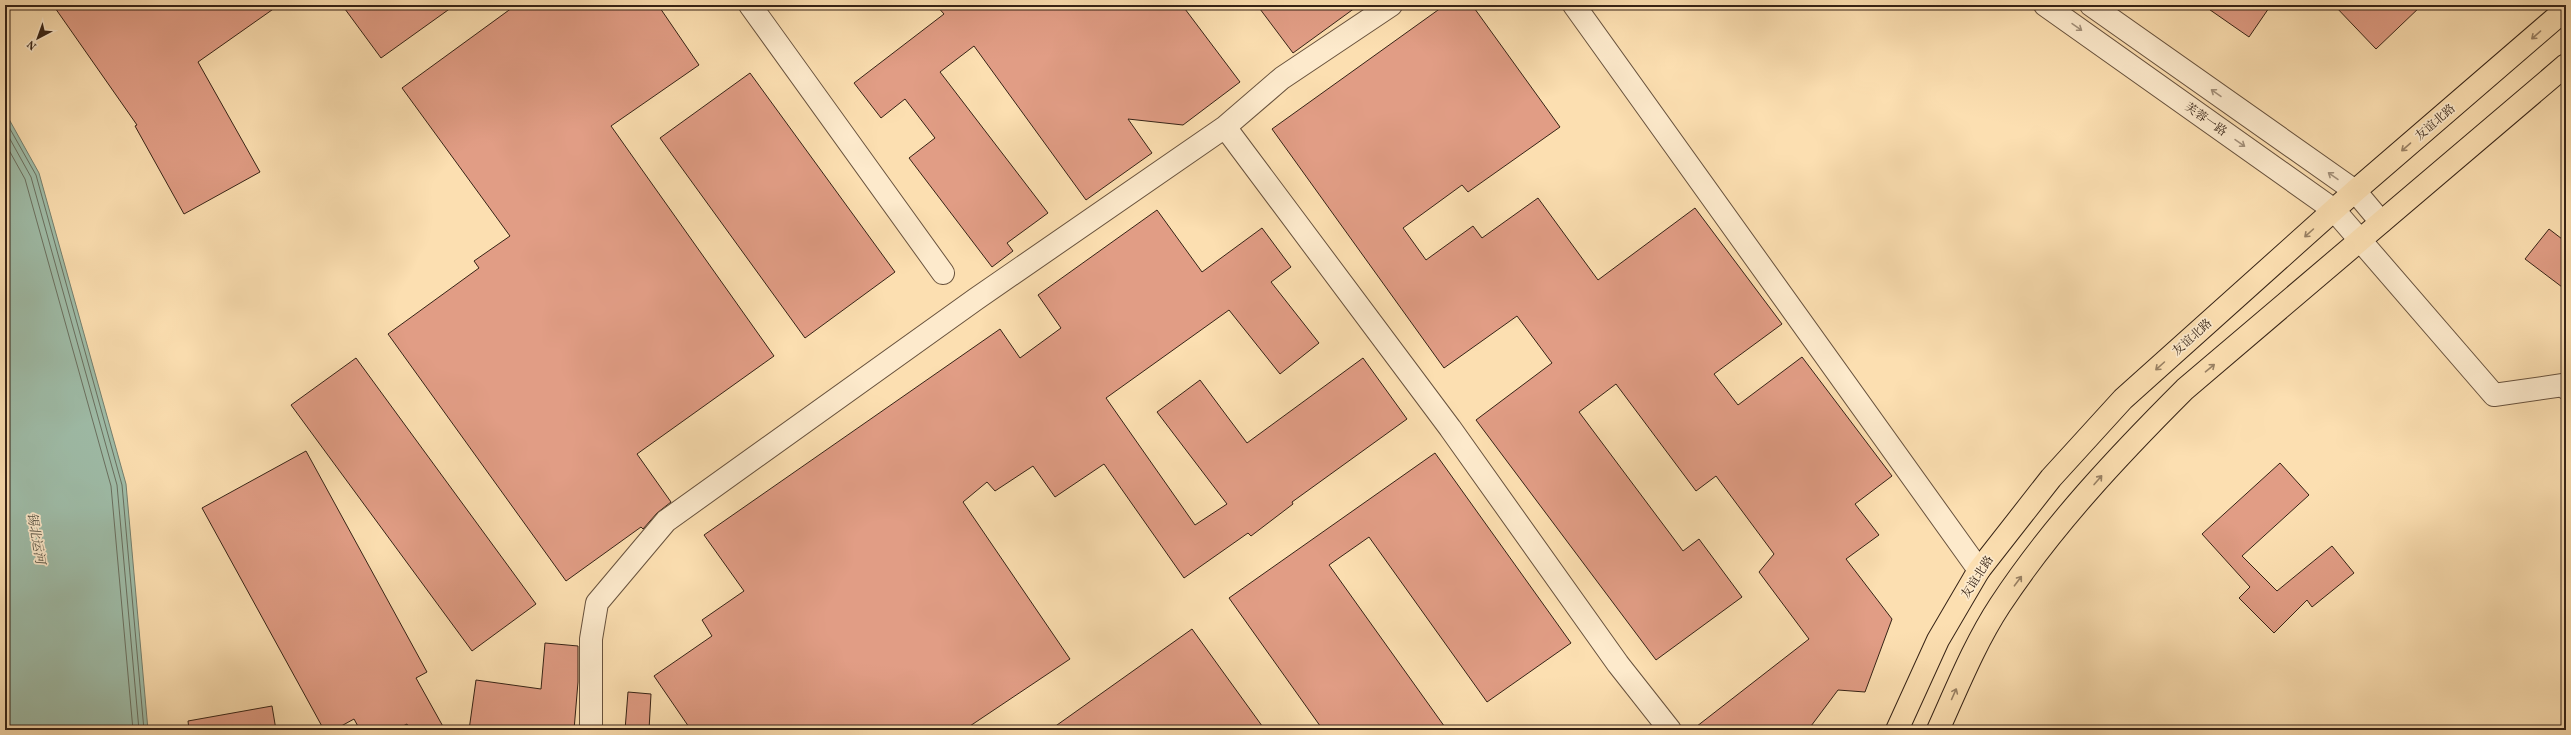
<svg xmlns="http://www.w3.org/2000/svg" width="2571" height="735" font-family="Vollkorn,'Noto Serif SC',serif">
<rect width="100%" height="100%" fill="#fcdfb1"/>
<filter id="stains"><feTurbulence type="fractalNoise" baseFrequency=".005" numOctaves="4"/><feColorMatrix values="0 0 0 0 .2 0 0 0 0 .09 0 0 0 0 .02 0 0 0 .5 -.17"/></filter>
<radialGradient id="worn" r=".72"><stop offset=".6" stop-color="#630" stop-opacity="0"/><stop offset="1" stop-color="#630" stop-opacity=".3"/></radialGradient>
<path fill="#9fbda9" stroke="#757f6e" d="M 5,112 L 39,173 L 126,484 L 148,730 L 5,730 Z"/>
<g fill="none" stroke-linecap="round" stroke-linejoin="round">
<path stroke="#6a7060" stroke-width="1" d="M 5,120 L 36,175 L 122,485 L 144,730
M 5,130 L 31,177 L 117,485 L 139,730
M 5,143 L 25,179 L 111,486 L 133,730"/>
</g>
<path fill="#e19d85" stroke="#362316" d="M 53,5 L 279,5 L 198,62 L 260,172 L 184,214 L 135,126 L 137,125 Z
M 342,5 L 455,5 L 381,58 Z
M 516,5 L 658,5 L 699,65 L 611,126 L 774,356 L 637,454 L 671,502 L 657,513 L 643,529 L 641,527 L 566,581 L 388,334 L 479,268 L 474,261 L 510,236 L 402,88 Z
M 936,5 L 1182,5 L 1240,82 L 1183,125 L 1128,119 L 1152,153 L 1086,200 L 974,46 L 940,72 L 1048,213 L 1007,243 L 1013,251 L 992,267 L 909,158 L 935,138 L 905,99 L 881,118 L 854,83 L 944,14 Z
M 1257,5 L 1359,5 L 1293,53 Z
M 1445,5 L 1472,5 L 1560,127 L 1468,192 L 1462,185 L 1403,228 L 1426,260 L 1473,226 L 1482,238 L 1538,198 L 1598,280 L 1695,208 L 1782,324 L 1714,374 L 1738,405 L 1802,357 L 1892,476 L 1855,504 L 1879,535 L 1846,559 L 1892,619 L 1865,692 L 1838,690 L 1808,730 L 1692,730 L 1809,639 L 1759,572 L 1774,554 L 1716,476 L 1696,491 L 1616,384 L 1579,412 L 1683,551 L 1699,539 L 1742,597 L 1656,660 L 1476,420 L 1552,363 L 1517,316 L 1444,368 L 1272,129 Z
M 2203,5 L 2271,5 L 2249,37 Z
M 2334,5 L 2422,5 L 2376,49 Z
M 750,73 L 895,272 L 805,338 L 660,138 Z
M 1157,210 L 1202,272 L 1262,228 L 1291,267 L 1271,282 L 1319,343 L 1280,374 L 1229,310 L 1106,398 L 1195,525 L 1227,504 L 1157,412 L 1200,380 L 1247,443 L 1363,358 L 1407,419 L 1292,502 L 1293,504 L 1251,536 L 1248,533 L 1184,578 L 1104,464 L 1055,497 L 1033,466 L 995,491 L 987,482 L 963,502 L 1070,659 L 964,730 L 691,730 L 654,676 L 712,636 L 702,620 L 744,591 L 704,535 L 1000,329 L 1020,358 L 1061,328 L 1038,295 Z
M 2549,229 L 2566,242 L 2566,290 L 2525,259 Z
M 356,358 L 536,604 L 472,651 L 291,405 Z
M 306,451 L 427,672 L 416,678 L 445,730 L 410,730 L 407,724 L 395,730 L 360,730 L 354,719 L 334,730 L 324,730 L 202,508 Z
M 1435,453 L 1571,643 L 1487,702 L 1369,537 L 1329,565 L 1447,730 L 1323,730 L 1229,598 Z
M 2280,463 L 2309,495 L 2242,556 L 2277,591 L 2332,546 L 2354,573 L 2312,607 L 2307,600 L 2274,633 L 2239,598 L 2250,587 L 2202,534 Z
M 1192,629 L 1265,730 L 1050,730 Z
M 545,643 L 578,646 L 578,682 L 574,730 L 469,730 L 476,680 L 541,689 Z
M 628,692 L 651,694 L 649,730 L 625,730 Z
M 272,706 L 276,730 L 189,730 L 188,721 Z"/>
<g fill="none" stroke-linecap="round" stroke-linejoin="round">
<g stroke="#68523d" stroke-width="24">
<path id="minor" d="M 750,5 L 943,273
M 1574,5 L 1979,570
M 2045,5 L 2334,210 L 2494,395 L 2563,385 L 2566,388
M 2091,5 L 2355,191 L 2381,222
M 1225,127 L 1450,428 L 1618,664 L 1670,730
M 591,730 L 591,639 L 597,603 L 666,521 L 976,299 L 1225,127 L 1282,78 L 1391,5"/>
</g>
<g stroke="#362316" stroke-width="24">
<path id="major" d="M 1897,730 L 1938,640 L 1979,570 L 2051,478 L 2123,399 L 2355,191 L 2566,9
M 1938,730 C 1957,688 1975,643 2000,605 C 2052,526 2118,456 2185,389 L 2566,65"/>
</g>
<use href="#minor" stroke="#fdeacc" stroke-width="22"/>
<use href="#major" stroke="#fcdfb1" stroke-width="22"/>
</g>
<defs><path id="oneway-shaft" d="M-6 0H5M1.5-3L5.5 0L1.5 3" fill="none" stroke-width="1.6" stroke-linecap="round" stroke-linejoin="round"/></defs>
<g stroke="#a3907a">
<use href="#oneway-shaft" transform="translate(2077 27) rotate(35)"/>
<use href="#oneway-shaft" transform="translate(2216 93) rotate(-145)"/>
<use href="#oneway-shaft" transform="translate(2240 143) rotate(35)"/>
<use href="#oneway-shaft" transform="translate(2333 176) rotate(-145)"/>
</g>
<g stroke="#998164">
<use href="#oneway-shaft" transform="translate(2536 35) rotate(139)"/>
<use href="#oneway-shaft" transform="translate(2406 147) rotate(139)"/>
<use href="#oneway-shaft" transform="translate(2309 233) rotate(138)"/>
<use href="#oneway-shaft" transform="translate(2160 366) rotate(138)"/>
<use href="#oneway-shaft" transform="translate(2210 368) rotate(-40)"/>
<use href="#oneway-shaft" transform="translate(2098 480) rotate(-49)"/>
<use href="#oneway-shaft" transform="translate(2018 581) rotate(-53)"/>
<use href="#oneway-shaft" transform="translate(1954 694) rotate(-66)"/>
</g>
<g text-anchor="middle" stroke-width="3.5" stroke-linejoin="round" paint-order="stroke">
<g font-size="12" fill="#362316" stroke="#fdeacc">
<text transform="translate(2206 119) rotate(35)" y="4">芙蓉一路</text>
<text transform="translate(2435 122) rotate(-41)" y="4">友谊北路</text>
<text transform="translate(2192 337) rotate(-42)" y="4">友谊北路</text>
<text transform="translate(1977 577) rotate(-57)" y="4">友谊北路</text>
</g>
<g font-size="13" font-style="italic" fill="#565142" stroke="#fdeacc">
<text transform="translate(37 538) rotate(80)" y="5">锡北运河</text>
</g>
</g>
<rect width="2571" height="735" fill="none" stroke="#fcdfb1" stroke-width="20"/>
<rect x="6" y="6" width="2559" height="723" fill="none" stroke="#362316" stroke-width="2"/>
<rect x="10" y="10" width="2551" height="715" fill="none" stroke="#362316"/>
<g transform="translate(38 38) rotate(221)" stroke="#fdeacc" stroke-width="3" paint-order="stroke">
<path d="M0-3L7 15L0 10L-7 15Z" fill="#362316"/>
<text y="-6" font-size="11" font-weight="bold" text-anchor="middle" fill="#362316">N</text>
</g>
<rect width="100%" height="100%" filter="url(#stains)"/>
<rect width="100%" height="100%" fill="url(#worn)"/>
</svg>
